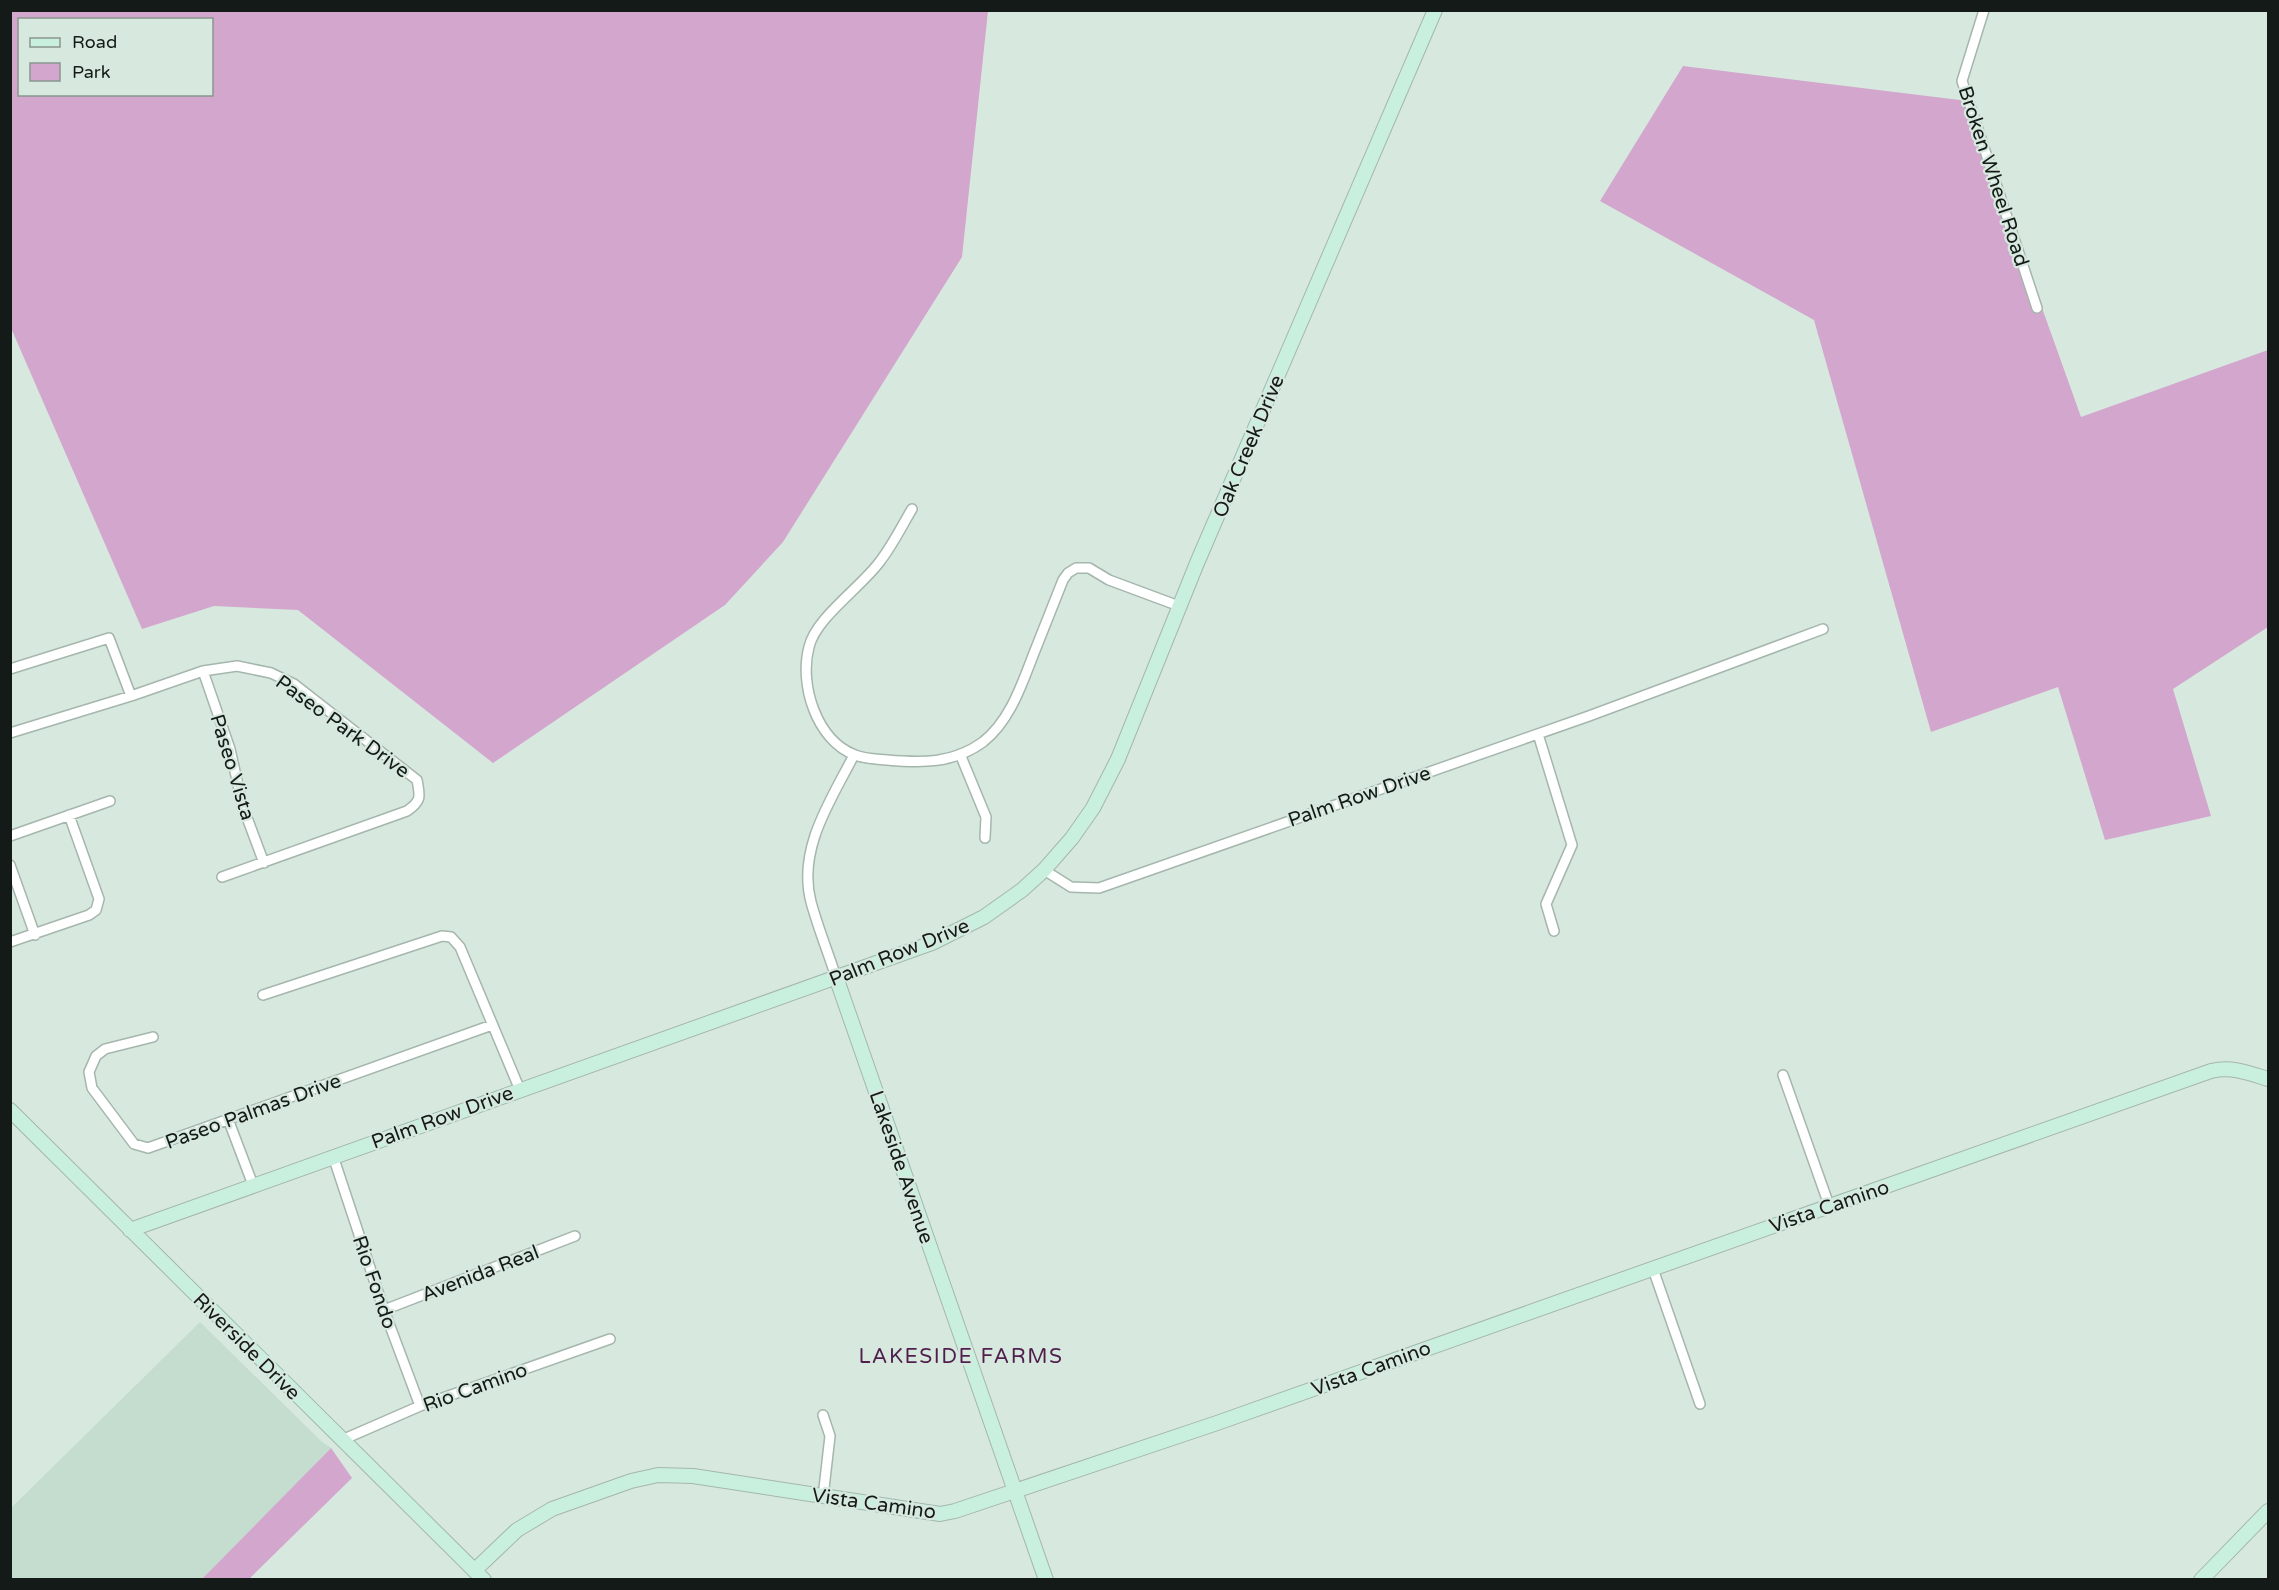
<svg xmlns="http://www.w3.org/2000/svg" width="2279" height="1590" font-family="'Varela Round',sans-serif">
<rect width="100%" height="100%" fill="#d7e9de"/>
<path fill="#c4ddce" d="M 200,1322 L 321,1441 L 331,1448 L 202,1579 L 11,1580 L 11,1508 Z"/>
<path fill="#d3a6ce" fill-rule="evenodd" d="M 10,11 L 988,11 L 962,257 L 783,542 L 725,605 L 493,763 L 298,610 L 214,606 L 142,629 L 11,328 ZM 20,20 L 212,20 L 212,94 L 20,94 Z
M 1683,66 L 1968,101 L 2081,417 L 2268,350 L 2268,627 L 2173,689 L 2211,816 L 2105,840 L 2058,687 L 1931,732 L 1814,320 L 1600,201 Z
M 331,1448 L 352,1478 L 249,1579 L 202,1579 Z"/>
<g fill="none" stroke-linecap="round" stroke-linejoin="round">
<g stroke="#a5b6ad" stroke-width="12">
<path id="street" d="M 1984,10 L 1962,81 L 2037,308
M 912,509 C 902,526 893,544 881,560 C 863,586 816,617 809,647 C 799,684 816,740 855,755 C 865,759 877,759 887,760 C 921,763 953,764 983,742 C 1012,719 1023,680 1036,648 C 1045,625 1054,603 1063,580 L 1068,573 L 1076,568 L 1089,568 L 1109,580 L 1179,606
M 10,669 L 109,638 L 131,696
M 203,671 L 230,749 L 243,807 L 264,863
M 10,733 L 131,696 L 203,671 L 237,666 L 271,673 L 294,684 L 417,780 C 420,796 422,801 407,811 L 222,877
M 1538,734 L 1572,845 L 1546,904 L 1554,931
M 960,754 L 986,817 L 985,838
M 10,836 L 110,801
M 10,865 L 35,935
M 1044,870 L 1071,887 L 1099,888 L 1589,716 L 1823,629
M 10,942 L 89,915 L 96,910 L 99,899 L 69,815
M 836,977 C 828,952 818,928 811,902 C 797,849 831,800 854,755
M 263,995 L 442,936 L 451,937 L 460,947 L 520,1090
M 153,1037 L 105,1049 L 96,1056 L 89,1072 L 92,1088 L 134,1144 L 148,1148 L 492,1025
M 1783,1075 L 1829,1205
M 228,1119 L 253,1185
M 333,1156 L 384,1310 L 420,1406
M 1653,1269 L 1700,1404
M 384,1310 L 575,1236
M 342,1440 L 420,1406 L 610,1339
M 823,1497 L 830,1436 L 823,1415"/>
</g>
<g stroke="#a5b6ad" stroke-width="16">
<path id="secondary" d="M 836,977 L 1046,1580
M 10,1110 L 484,1580
M 130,1230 L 932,943 L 984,917 L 1022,890 L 1044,870 L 1072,838 L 1093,808 L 1118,759 L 1197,563 L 1435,10
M 475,1570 L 517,1530 L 552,1509 L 631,1481 L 658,1475 L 693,1476 L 940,1514 L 955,1511 L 1217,1423 L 2211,1071 C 2232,1066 2249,1073 2268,1079
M 2201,1580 L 2268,1511"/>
</g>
<use href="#street" stroke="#fff" stroke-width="9"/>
<use href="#secondary" stroke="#c9f0de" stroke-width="14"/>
</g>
<g text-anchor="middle" stroke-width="4.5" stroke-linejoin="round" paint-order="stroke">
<g font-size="20" fill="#141a17" stroke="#d7e9de">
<text transform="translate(1994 176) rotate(72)" y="7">Broken Wheel Road</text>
<text transform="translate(1248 446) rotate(-67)" y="7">Oak Creek Drive</text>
<text transform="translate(343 726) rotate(36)" y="7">Paseo Park Drive</text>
<text transform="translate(233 767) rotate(73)" y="7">Paseo Vista</text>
<text transform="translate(1359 796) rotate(-19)" y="7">Palm Row Drive</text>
<text transform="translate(899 952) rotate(-22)" y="7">Palm Row Drive</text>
<text transform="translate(253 1111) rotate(-20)" y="7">Paseo Palmas Drive</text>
<text transform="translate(442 1117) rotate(-20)" y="7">Palm Row Drive</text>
<text transform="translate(902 1167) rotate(71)" y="7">Lakeside Avenue</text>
<text transform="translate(1829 1206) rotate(-19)" y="7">Vista Camino</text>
<text transform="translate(480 1273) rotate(-21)" y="7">Avenida Real</text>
<text transform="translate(375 1282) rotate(71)" y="7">Rio Fondo</text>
<text transform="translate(247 1346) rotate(45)" y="7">Riverside Drive</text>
<text transform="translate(1371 1368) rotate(-20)" y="7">Vista Camino</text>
<text transform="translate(475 1387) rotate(-20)" y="7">Rio Camino</text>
<text transform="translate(874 1503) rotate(8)" y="7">Vista Camino</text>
</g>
<g font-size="21" letter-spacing="1.5" fill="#501e4d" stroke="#d7e9de">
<text x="961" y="1363">LAKESIDE FARMS</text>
</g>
</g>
<rect width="2279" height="1590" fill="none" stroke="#141a17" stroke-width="24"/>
<rect x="18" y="18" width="195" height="78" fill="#d7e9de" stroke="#89968e" stroke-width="1.5"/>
<rect x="30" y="38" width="30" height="9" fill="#c9f0de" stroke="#89968e" stroke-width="1.5"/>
<text x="72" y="48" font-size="18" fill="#141a17">Road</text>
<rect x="30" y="63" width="30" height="18" fill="#d3a6ce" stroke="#89968e" stroke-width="1.5"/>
<text x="72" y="78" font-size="18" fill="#141a17">Park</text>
</svg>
